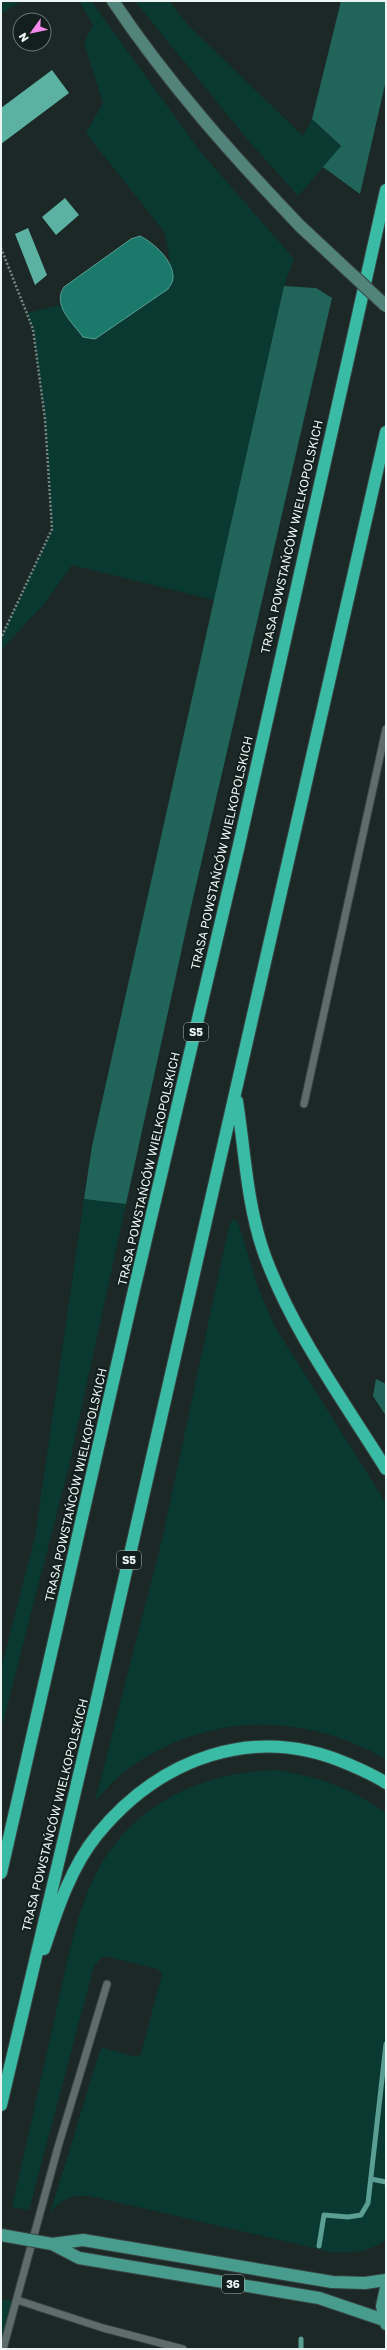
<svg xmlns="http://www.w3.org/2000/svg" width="387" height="2350" font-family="'Golos Text',sans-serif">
<rect width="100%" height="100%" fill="#1b2826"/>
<path fill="#093931" d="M 1,1 L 21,1 L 1,14 Z
M 79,1 L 91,1 L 200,151 L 294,259 L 284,286 L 214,600 L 72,565 L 44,604 L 1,650 L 1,637 L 52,529 L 45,419 L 33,329 L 27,313 L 60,305 L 83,337 L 173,279 L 165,233 L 86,133 L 103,103 L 84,43 L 93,25 Z
M 135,1 L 169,1 L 189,26 L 303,136 L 312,119 L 341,147 L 298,196 L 247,139 Z
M 84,1199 L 126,1204 L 68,1470 L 1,1730 L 1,1669 L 35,1537 Z
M 233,1219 L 238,1222 L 258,1288 L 275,1327 L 386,1503 L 386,1759 C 304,1713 214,1712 135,1764 C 120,1773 107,1789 95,1801 L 162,1540 L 229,1226 Z
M 276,1770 C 320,1777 349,1787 386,1813 L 386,2239 C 371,2253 351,2253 332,2252 L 90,2196 C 71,2195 58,2199 49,2217 L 100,2050 L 103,2048 L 136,2057 L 141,2054 L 162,1974 L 158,1969 L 109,1957 L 102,1957 L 94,1966 L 29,2210 L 12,2207 C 26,2145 40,2083 54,2021 C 64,1978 73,1924 91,1884 C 124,1809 196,1772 276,1770 Z
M 1,2300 L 17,2300 L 1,2349 Z"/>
<path fill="#216459" d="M 341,1 L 386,1 L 386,80 L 360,194 L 323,167 L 341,146 L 312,119 Z
M 284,286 L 316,288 L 332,298 L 191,907 L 126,1204 L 84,1199 L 92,1146 Z
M 376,1379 L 386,1384 L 386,1416 L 373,1396 Z"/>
<path fill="#1b796b" stroke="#5a9e94" d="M 140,236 C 154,243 174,261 173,278 C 173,282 170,286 168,289 L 95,339 L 83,337 C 72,322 52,305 64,287 L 131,239 Z"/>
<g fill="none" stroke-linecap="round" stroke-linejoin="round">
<path stroke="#5a9e94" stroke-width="5" d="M 371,2179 L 386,2182
M 319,2246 L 324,2215 L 348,2217 L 361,2215 L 368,2203 L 386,2044
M 301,2339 L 301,2349"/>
</g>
<path fill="#5cb2a2" d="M 52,70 L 69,93 L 1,144 L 1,108 Z
M 65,198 L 79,215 L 56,235 L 42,217 Z
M 28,228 L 47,275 L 35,285 L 15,234 Z"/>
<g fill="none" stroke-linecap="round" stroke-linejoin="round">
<g stroke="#384341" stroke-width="9">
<path id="lane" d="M 304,1104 L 386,729
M 17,2300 L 103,2328 L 183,2349
M 3,2349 L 58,2147 L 107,1984"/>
</g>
<g stroke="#384341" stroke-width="14">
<path id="secondary" d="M 113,1 C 168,83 232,155 300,226"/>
</g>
<g stroke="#384341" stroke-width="14">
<path id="primary" d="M 52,2244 L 79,2258 L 319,2298 L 384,2320
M 52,2244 L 83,2240 L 332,2282 L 365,2283 L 386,2280
M 386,2288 L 382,2306 L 386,2324"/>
</g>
<g stroke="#384341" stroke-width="14">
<path id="highway" d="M 237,1101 C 245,1152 247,1207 265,1256 C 293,1332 343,1400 386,1469
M 1,1873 L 134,1290 L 239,845 L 386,190
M 44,1949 C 57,1910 71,1867 97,1835 C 160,1758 254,1723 348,1764 C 362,1770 374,1775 386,1783
M 1,2105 L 96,1703 L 386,432"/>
</g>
<path stroke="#7a8684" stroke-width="2.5" stroke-dasharray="2 2" stroke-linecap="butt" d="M 1,248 L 33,329 L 45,419 L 52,529 L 1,638"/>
<use href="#lane" stroke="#5e6d69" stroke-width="7"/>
<use href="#secondary" stroke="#53847b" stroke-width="12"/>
<use href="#primary" stroke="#489c8e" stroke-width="12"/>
<use href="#highway" stroke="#39bba6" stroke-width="12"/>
<g stroke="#384341" stroke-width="14" stroke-linecap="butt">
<path id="secondary-bridge" d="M 300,226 L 386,306"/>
</g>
<g stroke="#384341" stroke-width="14" stroke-linecap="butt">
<path id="primary-bridge" d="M 1,2235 L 52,2244"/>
</g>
<use href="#secondary-bridge" stroke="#53847b" stroke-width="12"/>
<use href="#primary-bridge" stroke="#489c8e" stroke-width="12"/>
</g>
<g text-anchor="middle" stroke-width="4" stroke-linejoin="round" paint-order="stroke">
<g fill="#121f1c" stroke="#abb5b2" stroke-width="1">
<rect x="184" y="1023" width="24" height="18" rx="3"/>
<rect x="117" y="1551" width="24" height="18" rx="3"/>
<rect x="222" y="2275" width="22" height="18" rx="3"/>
</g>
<g font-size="11" font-weight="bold" fill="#ecf5f3">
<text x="196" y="1036">S5</text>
<text x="129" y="1564">S5</text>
<text x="233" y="2288">36</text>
</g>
<g font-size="12" fill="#ecf5f3" stroke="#121f1c">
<text transform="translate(292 537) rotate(-77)" y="4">TRASA POWSTAŃCÓW WIELKOPOLSKICH</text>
<text transform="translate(222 853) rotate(-77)" y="4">TRASA POWSTAŃCÓW WIELKOPOLSKICH</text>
<text transform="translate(149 1169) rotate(-77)" y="4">TRASA POWSTAŃCÓW WIELKOPOLSKICH</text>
<text transform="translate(76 1485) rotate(-77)" y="4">TRASA POWSTAŃCÓW WIELKOPOLSKICH</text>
<text transform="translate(55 1815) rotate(-76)" y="4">TRASA POWSTAŃCÓW WIELKOPOLSKICH</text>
</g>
</g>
<rect width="387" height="2350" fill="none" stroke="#ecf5f3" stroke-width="4"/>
<g transform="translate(32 32) rotate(237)"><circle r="19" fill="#121f1c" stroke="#697572"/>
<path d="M0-3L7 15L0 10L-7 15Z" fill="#f689ee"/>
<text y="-6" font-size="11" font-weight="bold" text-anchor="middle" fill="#ecf5f3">N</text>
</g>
</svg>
